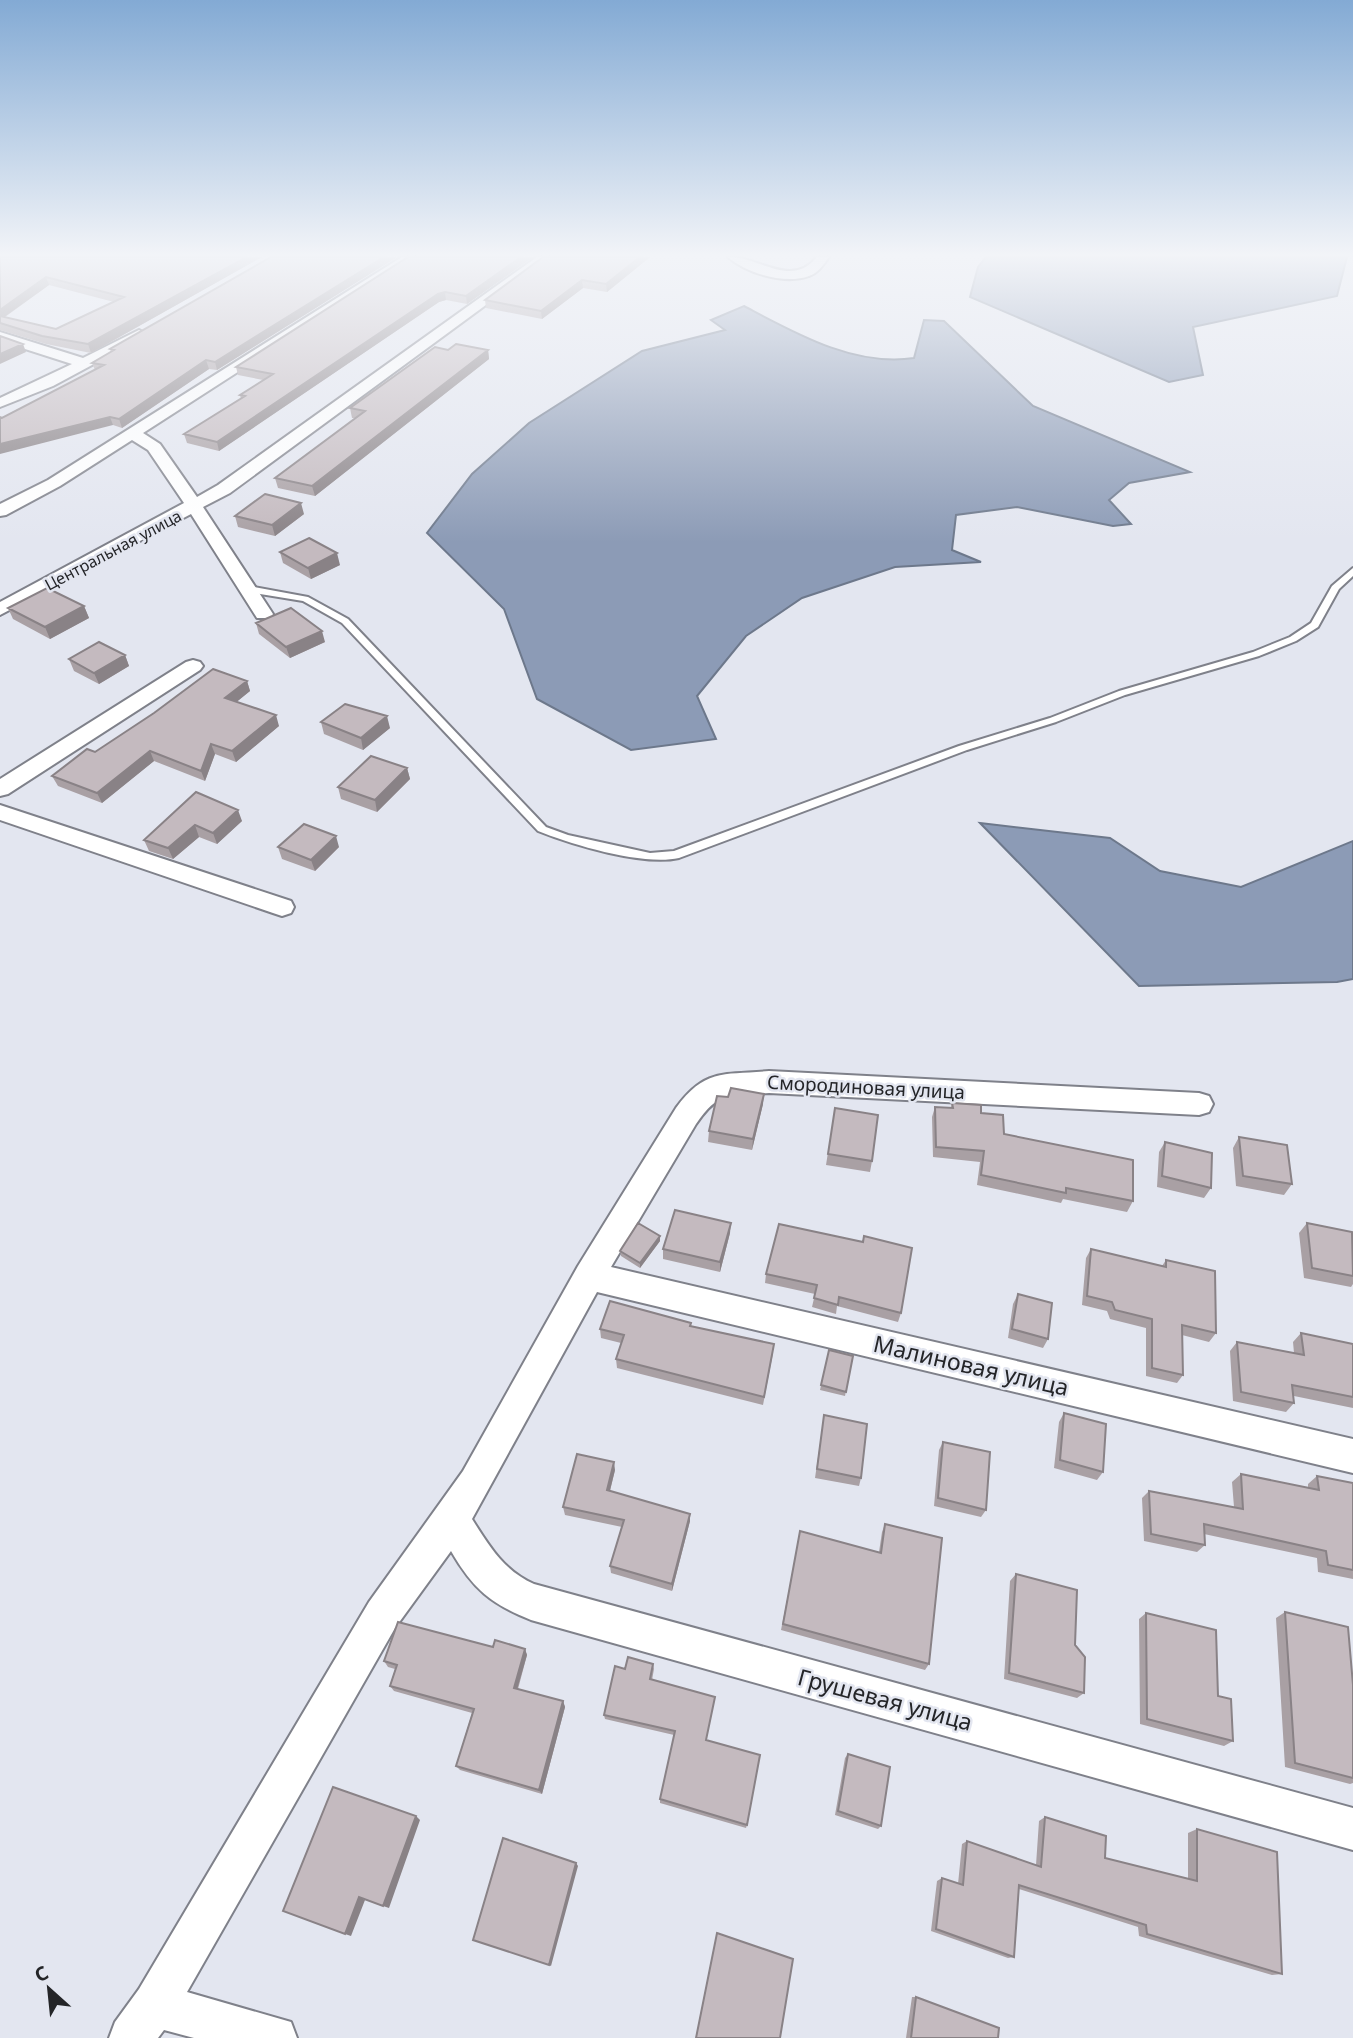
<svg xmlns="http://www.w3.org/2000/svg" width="1353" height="2038" font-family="'Noto Sans',sans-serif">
<rect width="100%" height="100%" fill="#e3e6f0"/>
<path fill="#8c9bb6" stroke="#6d788b" stroke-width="2" d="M 986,257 L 1347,257 L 1337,296 L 1193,327 L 1203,375 L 1169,382 L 970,297 L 978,267 Z
M 744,306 C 795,333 854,367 914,358 L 924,320 L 944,321 L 1033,406 L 1190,472 L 1129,483 L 1109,500 L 1131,524 L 1113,526 L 1017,507 L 956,515 L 952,550 L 981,562 L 895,567 L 802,598 L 746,636 L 697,696 L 716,739 L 631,750 L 537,699 L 504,609 L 427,533 L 472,474 L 529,423 L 642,351 L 725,330 L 711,320 Z
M 980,823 L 1110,838 L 1160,871 L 1241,887 L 1353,841 L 1353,979 L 1337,982 L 1139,986 Z"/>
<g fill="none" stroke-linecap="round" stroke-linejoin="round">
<g stroke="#7f818a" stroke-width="4">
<path id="service" d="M 1353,568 L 1353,576 L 1339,589 L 1318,627 L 1296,641 L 1259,656 L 1125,695 L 1056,722 L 967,750 L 679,858 C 643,866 573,845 538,831 L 342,623 L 303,601 L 248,592 L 244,589 L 248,586 L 308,597 L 348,619 L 546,827 L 568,835 L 650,853 L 674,851 L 959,746 L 1050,718 L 1119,691 L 1253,652 L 1290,637 L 1311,623 L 1332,586 Z"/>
</g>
<g stroke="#7f818a" stroke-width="4">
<path id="minor" d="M 402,257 L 416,257 L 143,433 L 160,444 L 197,497 L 218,485 L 537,257 L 551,257 L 230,493 L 203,507 L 273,614 L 271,618 L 257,618 L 191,514 L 0,615 L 0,602 L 184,503 L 148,450 L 132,440 L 60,486 L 6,515 L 0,516 L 0,504 L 48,480 Z
M 728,257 C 759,256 791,289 817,257 L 829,257 C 823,265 818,273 809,276 C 785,285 746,273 728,257 Z
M 139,330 L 146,334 L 144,337 L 53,386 L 0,407 L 0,398 L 72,364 L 0,341 L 0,332 L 83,358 Z
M 193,660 L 200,662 L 203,666 L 200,670 L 8,794 L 0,796 L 0,779 L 186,662 Z
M 0,805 L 291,901 L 294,907 L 291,913 L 282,916 L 273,913 L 0,820 Z
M 769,1071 L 1199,1093 L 1209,1096 L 1213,1104 L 1209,1112 L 1199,1115 L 769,1093 C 729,1097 720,1089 696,1124 L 611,1267 L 1353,1439 L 1353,1473 L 597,1292 L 472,1519 C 489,1546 504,1571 534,1584 L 1353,1808 L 1353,1850 L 531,1620 C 491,1604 473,1589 451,1551 L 395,1628 L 187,1992 L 291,2022 L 297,2038 L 194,2038 L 164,2030 L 158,2038 L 109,2038 L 115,2022 L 139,1989 L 369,1602 L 463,1471 L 578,1266 L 676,1108 C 705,1068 724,1075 769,1071 Z"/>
</g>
<use href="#service" fill="#fff" fill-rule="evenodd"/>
<use href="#minor" fill="#fff" fill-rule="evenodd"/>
</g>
<path fill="#a9a0a4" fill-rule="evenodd" d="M 0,257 L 262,257 L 91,353 L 46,344 L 0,330 ZM 49,285 L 114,302 L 56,329 L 5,317 Z
M 271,257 L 397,257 L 217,370 L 209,369 L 122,428 L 113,425 L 2,418 L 95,370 L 92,363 L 111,352 L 110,349 Z
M 408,257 L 533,257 L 467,304 L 446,300 L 439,302 L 219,451 L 187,443 L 184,434 L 241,399 L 240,395 L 263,380 L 238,375 L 236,367 Z
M 543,257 L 650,257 L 607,292 L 583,288 L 542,319 L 486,308 L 485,300 Z
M 448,350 L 488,350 L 489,359 L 315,496 L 278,488 L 275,478 L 355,418 L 352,418 L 350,408 Z
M 304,514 L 275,536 L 238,527 L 235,516 Z
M 280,552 L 340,565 L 311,579 L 283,563 Z
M 84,606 L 89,618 L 50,639 L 13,619 L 8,608 Z
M 256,623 L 325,642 L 290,658 L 259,634 Z
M 125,655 L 129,666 L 99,684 L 74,671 L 69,659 Z
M 247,681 L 250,691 L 236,702 L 279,726 L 236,762 L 215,754 L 205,781 L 154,761 L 102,803 L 58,786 L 52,776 L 95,752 Z
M 321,722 L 390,728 L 363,750 L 324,734 Z
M 407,768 L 410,779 L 377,812 L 341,799 L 338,787 Z
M 196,792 L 242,821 L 217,844 L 199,837 L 173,859 L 149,851 L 144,840 Z
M 278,847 L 339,847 L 315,871 L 282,859 Z
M 952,1103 L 981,1113 L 1004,1134 L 1133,1201 L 1127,1212 L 1063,1199 L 1061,1203 L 977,1185 L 980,1162 L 933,1157 L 932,1117 L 935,1107 L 951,1108 Z
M 763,1104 L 752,1150 L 708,1142 L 709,1131 Z
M 835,1108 L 872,1161 L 870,1172 L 826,1165 Z
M 1239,1137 L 1292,1184 L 1284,1195 L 1236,1186 L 1233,1148 Z
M 1165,1142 L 1211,1188 L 1204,1198 L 1157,1187 L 1159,1152 Z
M 1307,1223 L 1353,1235 L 1353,1284 L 1351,1287 L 1304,1278 L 1299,1233 Z
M 779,1224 L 901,1313 L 898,1322 L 837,1306 L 836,1314 L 812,1307 L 815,1294 L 765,1283 L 766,1274 Z
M 730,1233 L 720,1272 L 663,1259 L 663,1249 Z
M 660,1236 L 660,1241 L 640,1268 L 621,1256 L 620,1251 Z
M 1091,1249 L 1162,1266 L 1166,1260 L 1216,1333 L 1209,1342 L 1182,1335 L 1183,1375 L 1177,1383 L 1146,1376 L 1146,1328 L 1110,1319 L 1107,1311 L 1082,1305 L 1086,1258 Z
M 1018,1294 L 1048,1339 L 1043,1348 L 1008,1338 L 1013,1304 Z
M 691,1323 L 691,1326 L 773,1353 L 763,1405 L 617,1368 L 616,1359 L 621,1343 L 601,1338 L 600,1329 Z
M 1301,1333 L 1353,1344 L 1353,1408 L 1294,1396 L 1294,1403 L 1286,1412 L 1233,1401 L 1230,1351 L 1237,1342 L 1294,1353 L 1293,1342 Z
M 829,1350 L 853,1356 L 845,1396 L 820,1390 Z
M 1064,1413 L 1103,1472 L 1097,1480 L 1054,1468 L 1059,1422 Z
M 824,1415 L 861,1478 L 859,1486 L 815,1478 Z
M 943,1442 L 986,1510 L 981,1517 L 934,1506 L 939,1450 Z
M 615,1470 L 610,1491 L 690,1521 L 672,1591 L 611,1573 L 610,1566 L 622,1527 L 565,1515 L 563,1507 Z
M 1241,1474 L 1308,1488 L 1308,1484 L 1317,1476 L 1353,1483 L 1353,1579 L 1318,1572 L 1317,1558 L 1204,1534 L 1205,1545 L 1197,1552 L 1144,1541 L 1142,1498 L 1149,1491 L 1234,1507 L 1232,1482 Z
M 885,1524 L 929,1664 L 925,1670 L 781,1630 L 799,1539 L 879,1552 L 882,1532 Z
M 1016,1574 L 1075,1645 L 1084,1693 L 1077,1698 L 1004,1679 L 1010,1581 Z
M 1285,1612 L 1353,1778 L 1353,1783 L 1350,1784 L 1285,1767 L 1276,1618 Z
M 1146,1613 L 1218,1696 L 1233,1741 L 1224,1746 L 1140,1724 L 1139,1619 Z
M 493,1647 L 525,1649 L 527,1655 L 518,1689 L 563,1701 L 565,1707 L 542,1794 L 460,1770 L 456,1766 L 472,1713 L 394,1691 L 390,1686 L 395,1669 L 388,1667 L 384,1661 Z
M 653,1664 L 654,1669 L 652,1680 L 707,1740 L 747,1825 L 746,1828 L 660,1803 L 660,1799 L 674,1735 L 605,1719 L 604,1715 L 625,1669 Z
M 848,1754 L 881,1826 L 878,1829 L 835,1815 L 845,1758 Z
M 1045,1817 L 1105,1858 L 1188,1879 L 1188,1833 L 1197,1829 L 1282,1974 L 1272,1975 L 1139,1936 L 1138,1927 L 1019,1889 L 1014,1957 L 1008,1958 L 931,1931 L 937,1881 L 942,1878 L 958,1884 L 962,1844 L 967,1841 L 1036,1865 L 1039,1821 Z
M 912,1997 L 916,1997 L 998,2038 L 906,2038 Z"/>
<path fill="#898286" d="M 247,257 L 262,257 L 91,353 L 88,344 Z
M 384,257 L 397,257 L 217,370 L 215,362 Z
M 521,257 L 533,257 L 467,304 L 466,296 Z
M 640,257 L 650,257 L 607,292 L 606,284 Z
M 46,277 L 49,285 L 0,320 L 0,310 Z
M 582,280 L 583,288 L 542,319 L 541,311 Z
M 445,292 L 446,300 L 439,302 L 219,451 L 217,442 L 438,294 Z
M 23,344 L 26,352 L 0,364 L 0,354 Z
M 488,350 L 489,359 L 315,496 L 312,486 Z
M 206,360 L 209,369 L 122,428 L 119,419 Z
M 110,417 L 113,425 L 0,454 L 0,444 Z
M 301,503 L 304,514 L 275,536 L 272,525 Z
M 337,553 L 340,565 L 311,579 L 308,568 Z
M 84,606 L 89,618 L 50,639 L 45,627 Z
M 322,631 L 325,642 L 290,658 L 286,647 Z
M 125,655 L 129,666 L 99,684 L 94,673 Z
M 247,681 L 250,691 L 228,709 L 225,698 Z
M 276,715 L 279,726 L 236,762 L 232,751 Z
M 387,716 L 390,728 L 363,750 L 361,738 Z
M 211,744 L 215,754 L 205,781 L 201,771 Z
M 150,751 L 154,761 L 102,803 L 97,793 Z
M 407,768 L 410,779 L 377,812 L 375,800 Z
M 238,810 L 242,821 L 217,844 L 213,833 Z
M 195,825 L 199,837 L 173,859 L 168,848 Z
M 336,836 L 339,847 L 315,871 L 311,860 Z
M 764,1094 L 763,1104 L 752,1150 L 753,1139 Z
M 731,1223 L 730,1233 L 720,1272 L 720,1262 Z
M 660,1236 L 660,1241 L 640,1268 L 640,1263 Z
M 614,1462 L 615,1470 L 608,1498 L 607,1490 Z
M 690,1514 L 690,1521 L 672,1591 L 672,1584 Z
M 525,1649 L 527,1655 L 516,1693 L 514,1688 Z
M 563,1701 L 565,1707 L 542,1794 L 539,1790 Z
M 416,1816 L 420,1820 L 389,1908 L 383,1906 Z
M 576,1863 L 578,1866 L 551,1966 L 549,1965 Z
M 359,1897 L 365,1900 L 351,1936 L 345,1934 Z"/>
<path fill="#c4babf" stroke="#898286" stroke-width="2" d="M 0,257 L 247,257 L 88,344 L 42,336 L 0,323 L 0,316 L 56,329 L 124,297 L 46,277 L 0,310 Z
M 271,257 L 384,257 L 215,362 L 206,360 L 119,419 L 110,417 L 0,444 L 0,417 L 2,418 L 104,365 L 92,363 L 114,350 L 110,349 Z
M 408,257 L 521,257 L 466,296 L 445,292 L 438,294 L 217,442 L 184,434 L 245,396 L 240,395 L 273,374 L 236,367 Z
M 543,257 L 640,257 L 606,284 L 582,280 L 541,311 L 485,300 Z
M 0,336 L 23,344 L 0,354 Z
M 456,344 L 488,350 L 312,486 L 275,478 L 365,411 L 350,408 L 435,347 L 448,350 Z
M 265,494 L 301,503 L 272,525 L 235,516 Z
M 309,538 L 337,553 L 308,568 L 280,552 Z
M 47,588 L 84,606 L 45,627 L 8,608 Z
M 291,608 L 322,631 L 286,647 L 256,623 Z
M 99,642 L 125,655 L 94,673 L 69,659 Z
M 213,669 L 247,681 L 225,698 L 276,715 L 232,751 L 211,744 L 201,771 L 150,751 L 97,793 L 52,776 L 87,749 L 95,752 L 154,713 Z
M 345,704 L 387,716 L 361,738 L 321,722 Z
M 371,756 L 407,768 L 375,800 L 338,787 Z
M 196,792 L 238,810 L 213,833 L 195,825 L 168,848 L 144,840 Z
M 304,824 L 336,836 L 311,860 L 278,847 Z
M 731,1088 L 764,1094 L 753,1139 L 709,1131 L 717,1096 L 728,1097 Z
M 952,1103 L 981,1105 L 981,1113 L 1003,1115 L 1004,1134 L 1133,1160 L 1133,1201 L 1066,1188 L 1066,1193 L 981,1175 L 984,1151 L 936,1147 L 935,1107 L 953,1108 Z
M 835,1108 L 878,1115 L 872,1161 L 828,1154 Z
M 1239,1137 L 1287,1145 L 1292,1184 L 1243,1176 Z
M 1165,1142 L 1212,1153 L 1211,1188 L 1162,1176 Z
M 675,1210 L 731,1223 L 720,1262 L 663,1249 Z
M 638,1223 L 660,1236 L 640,1263 L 620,1251 Z
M 1307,1223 L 1352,1232 L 1353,1276 L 1312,1268 Z
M 779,1224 L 863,1242 L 864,1236 L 912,1248 L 901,1313 L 839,1297 L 838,1305 L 814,1298 L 817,1285 L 766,1274 Z
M 1091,1249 L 1166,1267 L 1166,1260 L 1215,1271 L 1216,1333 L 1182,1325 L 1183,1375 L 1152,1368 L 1152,1319 L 1115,1310 L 1112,1302 L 1087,1296 Z
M 1018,1294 L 1052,1303 L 1048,1339 L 1012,1329 Z
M 610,1301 L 691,1323 L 690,1326 L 774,1344 L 764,1397 L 616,1359 L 624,1335 L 600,1329 Z
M 1301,1333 L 1353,1344 L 1353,1397 L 1292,1385 L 1294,1403 L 1241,1392 L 1237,1342 L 1304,1355 Z
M 829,1350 L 853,1356 L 846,1392 L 821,1385 Z
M 1064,1413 L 1106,1424 L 1103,1472 L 1060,1460 Z
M 824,1415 L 867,1424 L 861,1478 L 817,1469 Z
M 943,1442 L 990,1452 L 986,1510 L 938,1498 Z
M 577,1454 L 614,1462 L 607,1490 L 690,1514 L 672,1584 L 610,1566 L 624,1520 L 563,1507 Z
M 1241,1474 L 1319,1490 L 1317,1476 L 1353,1483 L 1353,1570 L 1328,1565 L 1326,1551 L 1204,1524 L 1205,1545 L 1151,1534 L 1149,1491 L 1243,1509 Z
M 885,1524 L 942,1538 L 929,1664 L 783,1624 L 800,1531 L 881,1553 Z
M 1016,1574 L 1077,1590 L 1075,1645 L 1085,1657 L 1084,1693 L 1009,1673 Z
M 1285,1612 L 1348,1627 L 1353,1685 L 1353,1778 L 1295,1763 Z
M 1146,1613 L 1216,1630 L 1218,1696 L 1231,1699 L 1233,1741 L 1147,1719 Z
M 398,1622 L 493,1647 L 495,1640 L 525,1649 L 514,1688 L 563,1701 L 539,1790 L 456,1766 L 474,1709 L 390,1686 L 397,1665 L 384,1661 Z
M 628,1657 L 653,1664 L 650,1679 L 715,1697 L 706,1740 L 760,1755 L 747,1825 L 660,1799 L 675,1731 L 604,1715 L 615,1666 L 625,1669 Z
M 848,1754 L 890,1767 L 881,1826 L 838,1811 Z
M 333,1787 L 416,1816 L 383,1906 L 359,1897 L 345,1934 L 283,1911 Z
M 1045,1817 L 1106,1836 L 1105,1858 L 1197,1881 L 1197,1829 L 1277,1852 L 1282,1974 L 1147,1934 L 1146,1925 L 1019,1885 L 1014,1957 L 936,1929 L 942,1878 L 963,1885 L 967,1841 L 1041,1867 Z
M 503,1838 L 576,1863 L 549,1965 L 473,1940 Z
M 717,1933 L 793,1959 L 780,2038 L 696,2038 Z
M 916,1997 L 999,2028 L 998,2038 L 911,2038 Z"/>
<linearGradient id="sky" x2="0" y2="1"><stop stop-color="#83aad4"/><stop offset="0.47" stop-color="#f2f4f8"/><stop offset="1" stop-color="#f2f4f8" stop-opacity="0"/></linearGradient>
<rect width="1353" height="542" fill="url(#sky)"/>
<g text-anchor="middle" stroke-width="5" stroke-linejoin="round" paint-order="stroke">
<g font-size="16" fill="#242528" stroke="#e3e6f0">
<text transform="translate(113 550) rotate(-28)" y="6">Центральная улица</text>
</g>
<g font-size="19" fill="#242528" stroke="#e3e6f0">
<text transform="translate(866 1087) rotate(3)" y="7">Смородиновая улица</text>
</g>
<g font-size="23" fill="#242528" stroke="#e3e6f0">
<text transform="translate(971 1366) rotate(13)" y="8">Малиновая улица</text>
<text transform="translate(885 1700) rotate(15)" y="8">Грушевая улица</text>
</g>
</g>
<g transform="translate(49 1989) rotate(333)" stroke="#e3e6f0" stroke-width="5" paint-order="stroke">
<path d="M0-5L12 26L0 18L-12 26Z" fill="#242528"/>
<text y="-10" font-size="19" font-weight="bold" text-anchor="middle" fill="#242528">С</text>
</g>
</svg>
